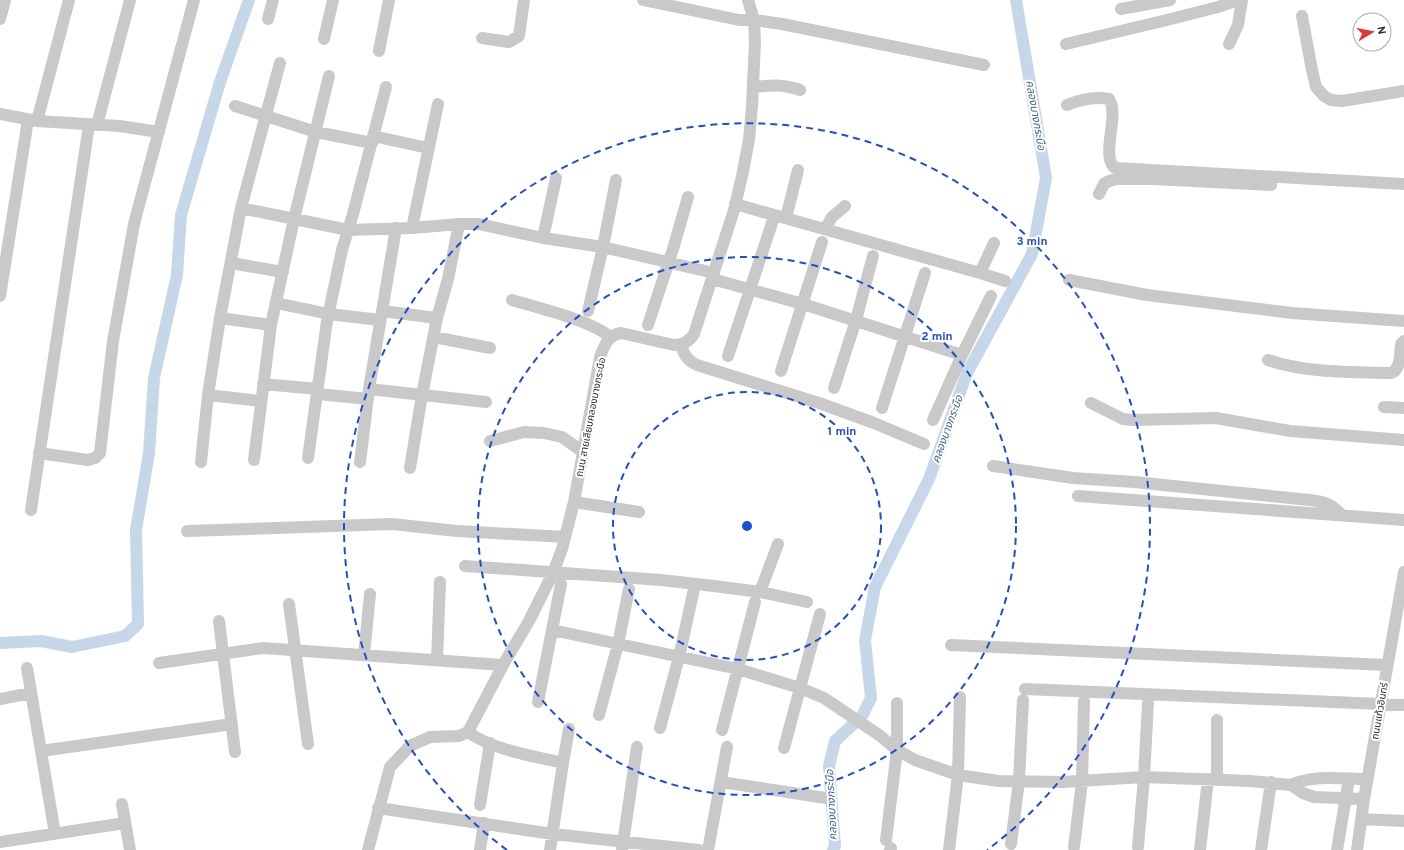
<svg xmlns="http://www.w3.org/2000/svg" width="1404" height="850" font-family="Overpass,'Noto Sans Thai',sans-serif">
<rect width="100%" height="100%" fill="#fff"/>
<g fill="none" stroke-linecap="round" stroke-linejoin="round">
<path stroke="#c6d7ea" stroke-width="12" d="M 0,643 L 41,641 L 72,647 L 125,636 L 138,624 L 136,530 L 149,453 L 154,378 L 177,275 L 181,215 L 220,82 L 249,0
M 833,850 L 835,846 L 829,766 L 835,741 L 862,716 L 871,698 L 865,640 L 875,587 L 929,479 L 967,373 L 1032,254 L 1046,178 L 1016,0"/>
<path stroke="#c9c9c9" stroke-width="12" d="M 643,0 L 739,20 L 754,20 L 782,24 L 984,65
M 1121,9 L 1170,0
M 1302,16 L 1312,70 L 1316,87 L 1324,96 L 1331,100 L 1342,101 L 1404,91
M 0,19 L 5,0
M 268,19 L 273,0
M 482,38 L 509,42 L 519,36 L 524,0
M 324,39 L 333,0
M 1066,44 L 1167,20 L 1218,7 L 1238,0
M 1229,44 L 1238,25 L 1242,0
M 379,51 L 389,0
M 753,87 C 773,85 782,84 800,90
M 1067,105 C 1081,99 1094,96 1109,99 C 1120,114 1100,157 1115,168 L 1404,184
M 235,106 L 316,132 L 372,143
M 0,114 L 37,121 L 119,126 L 159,132
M 37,121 L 69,0
M 97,125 L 130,0
M 373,136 L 428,148
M 1099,194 L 1104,184 L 1109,181 L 1116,179 L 1154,179 L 1271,185
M 735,204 L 980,273 L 994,243
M 241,208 L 348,230 L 412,228 L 459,224 L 479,224 L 543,238 L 603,247 L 714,273
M 786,218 L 798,170
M 412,228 L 438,104
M 825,229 L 832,217 L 845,206
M 543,238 L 556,178
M 231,263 L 283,272
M 980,273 L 1005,281
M 712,279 L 803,304 L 962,355
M 1069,280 L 1147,295 L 1292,313 L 1404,321
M 0,296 L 28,120
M 512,300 C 542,309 587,319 611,337
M 276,303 L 329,314 L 380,320
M 382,311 L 437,318
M 588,311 L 603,247 L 616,180
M 220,318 L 271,325
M 648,325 L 673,249 L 688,197
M 434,337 L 490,348
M 681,345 C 684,355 687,360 697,365 L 819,403 L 874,423 L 924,444
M 728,356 L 773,220
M 1268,360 C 1305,373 1351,372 1391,373 C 1401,370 1400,354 1401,344 L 1404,341
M 781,371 L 822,242
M 263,384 L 318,389
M 834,388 L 856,320 L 873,256
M 369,389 L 486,402
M 318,394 L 368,399
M 208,395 L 261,401
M 1091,403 L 1123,419 L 1132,420 L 1216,418 L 1290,431 L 1404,440
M 1384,407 L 1404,408
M 882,408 L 925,273
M 933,420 L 962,355 L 991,296
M 490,441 L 524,432 L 544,433 L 562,437 L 583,452
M 39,453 L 88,460 L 95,458 L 100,453 L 113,341 L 134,224 L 194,0
M 308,458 L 327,321 L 342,250 L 353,214 L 386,87
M 254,460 L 271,325 L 294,219 L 329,76
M 201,462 L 208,395 L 220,318 L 241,208 L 280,63
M 360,462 L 369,389 L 396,228
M 993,466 L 1073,478 L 1134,482 L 1310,500 C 1326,502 1331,504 1342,515
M 410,468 L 422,395 L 437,318 L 448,279 L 459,224
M 1078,496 L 1404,520
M 574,502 L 639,512
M 31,510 L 89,125
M 187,531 L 392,524 L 457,531 L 565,537
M 465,566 L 661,580 L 714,586 L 760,592 L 807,602
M 760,592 L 778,544
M 289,604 L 308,744
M 219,621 L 235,752
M 552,630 L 738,669 L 800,688 L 824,698 L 879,735 L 897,750 L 915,760 L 958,775 L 998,781 L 1063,782 L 1144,777 L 1250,781 L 1291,785 L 1303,793 L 1314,797 L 1364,799
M 951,645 L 1387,665
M 364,655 L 370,594
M 437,660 L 440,582
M 159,663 L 263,648 L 503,665
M 27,668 L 55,834
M 1025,689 L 1404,705
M 0,699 L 31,693
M 538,702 L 561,584
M 599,715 L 618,644 L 629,589
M 660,728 L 679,657 L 694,589
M 722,730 L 755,602
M 468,732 C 493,750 533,756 563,763
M 784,748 L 820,614
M 41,751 L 232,724
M 1217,779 L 1217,720
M 721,782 L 826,798
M 1291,785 C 1315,774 1342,779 1368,779
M 122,804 L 130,850
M 480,805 L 490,743
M 378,808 L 553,834 L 699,850
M 1361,819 L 1404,821
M 886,840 L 897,750 L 897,703
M 0,842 L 125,823
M 1011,844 L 1019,781 L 1023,700
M 1074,847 L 1082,782 L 1084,701
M 1138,847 L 1144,777 L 1148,703
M 368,850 L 390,767 L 410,746 L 430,737 L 459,736 L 468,732 L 503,665 L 529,621 L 553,573 L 562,549 L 574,502 L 600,357 C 604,346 608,335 621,333 L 674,345 C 683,345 689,342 694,334 L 734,210 L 742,176 L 749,140 L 752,106 L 755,42 L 754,20 L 748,0
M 480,850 L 484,823
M 550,850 L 563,763 L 569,729
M 622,850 L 637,747
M 708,850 L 727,747
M 890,850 L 891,848
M 949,850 L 958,775 L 960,697
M 1200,850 L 1208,779
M 1261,850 L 1271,782
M 1337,850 L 1349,779
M 1357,850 L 1364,799 L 1404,572"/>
</g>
<g fill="none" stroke="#1d4ed8" stroke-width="2" stroke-dasharray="7 5">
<circle cx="747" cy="526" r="134"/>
<circle cx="747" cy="526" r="269"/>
<path d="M507 850A403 403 0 1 1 987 850"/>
</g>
<g text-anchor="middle" stroke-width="4" stroke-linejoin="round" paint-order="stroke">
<g font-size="10" fill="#2c2c2c" stroke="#fff">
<text transform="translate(590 417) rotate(-79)" y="4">ถนน สายเลียบคลองบางกระบือ</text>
<text transform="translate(1379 711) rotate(-80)" y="4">ถนนแก้วอินทร์</text>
</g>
<g font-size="11" font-style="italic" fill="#3d648b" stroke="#fff">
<text transform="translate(1036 115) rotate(80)" y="4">คลองบางกระบือ</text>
<text transform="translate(947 429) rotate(-70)" y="4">คลองบางกระบือ</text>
<text transform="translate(831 805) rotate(-93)" y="4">คลองบางกระบือ</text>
</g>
</g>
<circle cx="747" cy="526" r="6" fill="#1d4ed8" stroke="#fff" stroke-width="2"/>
<g font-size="12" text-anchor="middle" font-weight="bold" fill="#1d4ed8" stroke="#fff" stroke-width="4" stroke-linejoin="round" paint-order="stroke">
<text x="1032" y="245">3 min</text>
<text x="937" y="340">2 min</text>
<text x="842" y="435">1 min</text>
</g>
<g transform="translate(1372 32) rotate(80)"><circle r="19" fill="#ffffff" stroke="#ababab"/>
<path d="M0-3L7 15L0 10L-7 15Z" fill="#e03a32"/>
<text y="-6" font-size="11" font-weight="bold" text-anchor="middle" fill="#2c2c2c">N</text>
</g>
</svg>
